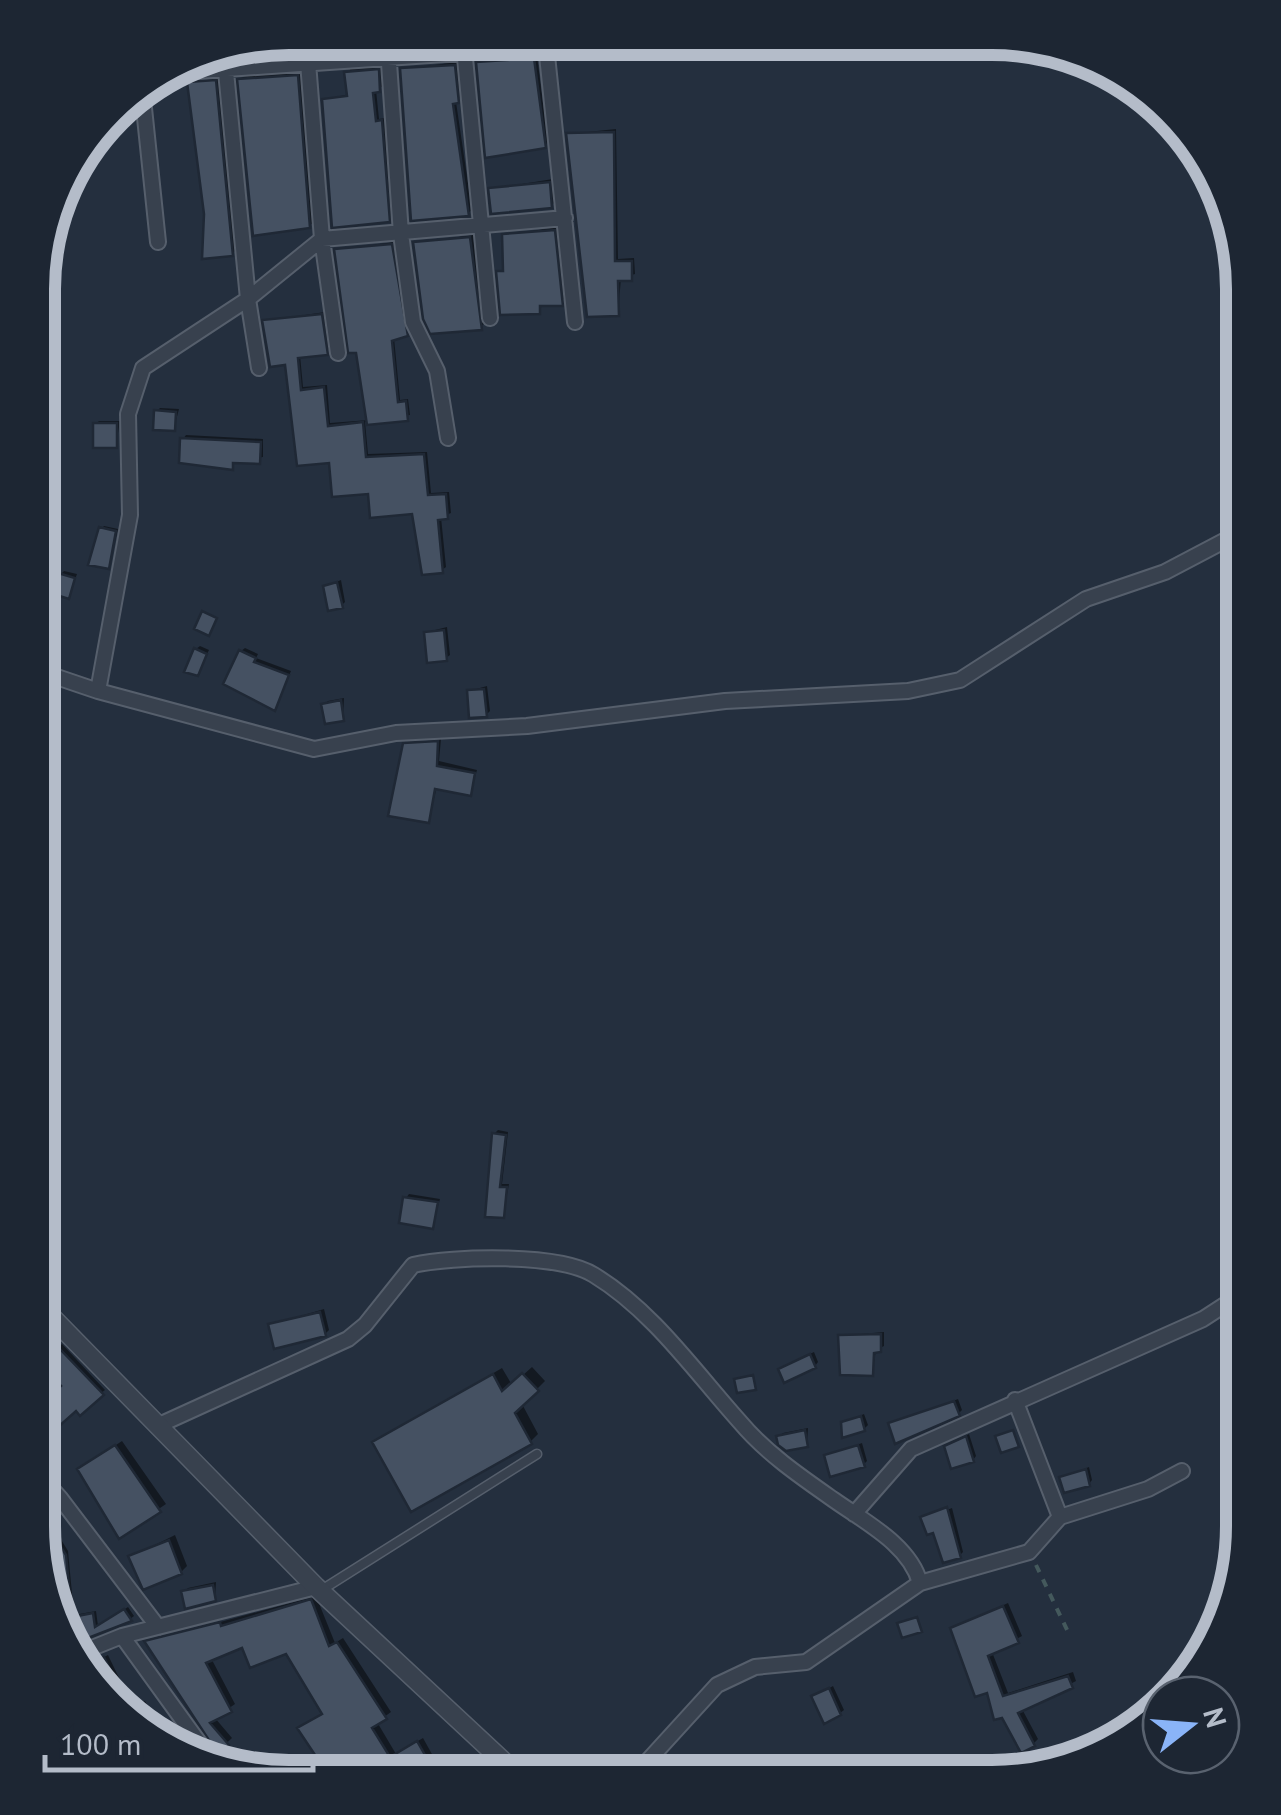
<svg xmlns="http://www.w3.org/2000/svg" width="1281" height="1815" font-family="'PT Sans',sans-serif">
<rect width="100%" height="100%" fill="#242f3e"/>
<path fill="#0007" d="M 208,51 L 217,53 L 196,58 Z
M 537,56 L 548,142 L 545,146 L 479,63 Z
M 458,62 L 461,97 L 456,102 L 472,210 L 468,213 L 403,69 Z
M 381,67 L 383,86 L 376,90 L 379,119 L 385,118 L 392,217 L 388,220 L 324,100 L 349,94 L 350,69 Z
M 302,72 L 314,222 L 309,226 L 240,80 L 244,76 Z
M 219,78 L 236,250 L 232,254 L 206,214 L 189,83 Z
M 616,129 L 618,259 L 634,258 L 635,274 L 621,278 L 618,314 L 568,134 Z
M 553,179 L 555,202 L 551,206 L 491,189 Z
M 52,221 L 52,257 L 42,261 L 44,315 L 50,315 L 51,342 L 40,346 L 40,256 Z
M 558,227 L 565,299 L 543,303 L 539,312 L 499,272 L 505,268 L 504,235 Z
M 473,235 L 484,324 L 480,327 L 415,243 Z
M 394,242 L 410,330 L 394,338 L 400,400 L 408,399 L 410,415 L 365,422 L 368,454 L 427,452 L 431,493 L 449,492 L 451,513 L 441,517 L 446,567 L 442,570 L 414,511 L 370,491 L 331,461 L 265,321 L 325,312 L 330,349 L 300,355 L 303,387 L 327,385 L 330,423 L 369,420 L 337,250 Z
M 160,408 L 179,409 L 174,428 L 157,411 Z
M 99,421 L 120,421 L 116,445 L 95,424 Z
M 186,435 L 263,439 L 263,457 L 235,461 L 232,467 L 183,439 Z
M 104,526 L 118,529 L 109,566 L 101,529 Z
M 39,555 L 57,560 L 49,577 L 39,574 Z
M 64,571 L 77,574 L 69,596 L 61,574 Z
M 341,580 L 345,602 L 342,605 L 326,586 Z
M 447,627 L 450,655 L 446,658 L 427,632 Z
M 200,646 L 209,650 L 197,675 L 196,649 Z
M 245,648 L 258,654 L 256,658 L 291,671 L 275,708 L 241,651 Z
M 487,686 L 490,711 L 486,715 L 469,691 Z
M 344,698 L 343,719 L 324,704 L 328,701 Z
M 441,739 L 439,761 L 477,770 L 470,793 L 437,787 L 428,821 L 405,744 Z
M 498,1130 L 508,1132 L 502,1184 L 509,1184 L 503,1216 L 494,1134 Z
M 409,1194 L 440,1199 L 432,1226 L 406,1198 Z
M 324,1309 L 329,1330 L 325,1334 L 271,1325 Z
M 884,1332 L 884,1346 L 876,1350 L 872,1374 L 841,1336 Z
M 62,1344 L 105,1390 L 48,1433 L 54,1443 L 38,1454 L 38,1409 L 64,1386 L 43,1362 Z
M 814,1352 L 818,1362 L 815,1366 L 784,1366 Z
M 532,1367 L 545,1381 L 522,1404 L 538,1434 L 530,1442 L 375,1443 L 502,1368 L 512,1385 Z
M 958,1399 L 962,1410 L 958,1414 L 891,1424 Z
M 864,1414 L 868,1425 L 864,1429 L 844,1423 Z
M 808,1428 L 807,1444 L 779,1436 L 783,1433 Z
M 969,1434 L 976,1456 L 973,1460 L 947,1447 Z
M 122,1441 L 166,1504 L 120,1535 L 80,1469 Z
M 862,1443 L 867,1461 L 864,1464 L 826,1456 Z
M 1089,1467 L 1092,1480 L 1089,1484 L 1062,1478 Z
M 952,1508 L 963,1552 L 960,1555 L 924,1519 Z
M 48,1518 L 68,1551 L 74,1615 L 96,1611 L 98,1626 L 128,1607 L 134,1616 L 130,1619 L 63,1637 L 38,1526 Z
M 175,1535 L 187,1566 L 181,1572 L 131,1557 Z
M 216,1582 L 215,1599 L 184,1592 L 188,1588 Z
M 316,1596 L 335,1643 L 343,1638 L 391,1712 L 377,1722 L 396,1754 L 423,1738 L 438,1765 L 433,1770 L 358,1765 L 306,1723 L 324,1713 L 287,1651 L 244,1645 L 211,1658 L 235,1704 L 215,1718 L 232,1738 L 219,1750 L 147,1642 Z
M 1008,1603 L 1022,1636 L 992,1652 L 1008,1693 L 1073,1672 L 1076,1681 L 1022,1709 L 1038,1739 L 1033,1744 L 989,1689 L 953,1628 Z
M 108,1655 L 133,1707 L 145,1701 L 163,1737 L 136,1726 L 87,1666 Z
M 833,1686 L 844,1710 L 840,1713 L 814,1697 Z
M 814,1771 L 815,1777 L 795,1777 Z"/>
<path fill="#455162" stroke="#1f2835" stroke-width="2.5" d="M 261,50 L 296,50 L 297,54 L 235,58 L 235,51 Z
M 534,58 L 546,148 L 485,158 L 476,62 Z
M 455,65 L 459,103 L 453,104 L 469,216 L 411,221 L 400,68 Z
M 379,69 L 380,92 L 373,93 L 376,121 L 382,120 L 390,222 L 332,228 L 322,99 L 347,96 L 344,72 Z
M 298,75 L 310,228 L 253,236 L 237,79 Z
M 216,80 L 233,256 L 202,259 L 204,214 L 187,82 Z
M 614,132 L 615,261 L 632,261 L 632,281 L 618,281 L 619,316 L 587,317 L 566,133 Z
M 550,182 L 552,208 L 491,214 L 488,188 Z
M 555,230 L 563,306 L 540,306 L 540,314 L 500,315 L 496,271 L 503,271 L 502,234 Z
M 470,237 L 482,330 L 430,334 L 423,319 L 413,242 Z
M 392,244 L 408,336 L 392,341 L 398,402 L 406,401 L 408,421 L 367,425 L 356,353 L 348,353 L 334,249 Z
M 322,314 L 328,355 L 298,358 L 301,390 L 324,387 L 328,426 L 363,422 L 366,457 L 424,454 L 428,495 L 446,494 L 448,519 L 438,520 L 443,573 L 422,575 L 412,514 L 370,518 L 368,494 L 332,497 L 329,463 L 297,466 L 285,365 L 270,367 L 262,320 Z
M 154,410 L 176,412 L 175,431 L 153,430 Z
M 93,423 L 117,423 L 117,448 L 93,448 Z
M 180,438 L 261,442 L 260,464 L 233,463 L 233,470 L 179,463 Z
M 99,527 L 116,531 L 109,569 L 88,565 Z
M 39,559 L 55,564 L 43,603 L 39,602 Z
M 58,573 L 75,578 L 69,599 L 53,594 Z
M 337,582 L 343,608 L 328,611 L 323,586 Z
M 202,611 L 217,618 L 209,636 L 194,629 Z
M 444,630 L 447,661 L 427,663 L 424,632 Z
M 194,648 L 207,654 L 198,676 L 184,672 Z
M 239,650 L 256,658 L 254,662 L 289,675 L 275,711 L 223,684 Z
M 484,689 L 487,717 L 469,718 L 467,690 Z
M 341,700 L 344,721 L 325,724 L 321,704 Z
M 438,741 L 437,766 L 475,773 L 471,796 L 435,789 L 429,823 L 388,816 L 403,743 Z
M 492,1133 L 506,1135 L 500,1187 L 507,1187 L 504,1218 L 485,1217 Z
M 403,1197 L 438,1202 L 433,1229 L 399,1223 Z
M 320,1312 L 326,1336 L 274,1349 L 268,1324 Z
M 881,1334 L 881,1352 L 874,1353 L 873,1376 L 840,1375 L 838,1335 Z
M 57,1346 L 104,1395 L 80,1416 L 76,1411 L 38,1445 L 38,1407 L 61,1386 L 39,1361 Z
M 810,1354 L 816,1368 L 784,1383 L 778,1369 Z
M 522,1373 L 539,1391 L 515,1413 L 532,1444 L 411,1512 L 372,1442 L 493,1374 L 502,1391 Z
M 753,1375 L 756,1390 L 737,1393 L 734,1379 Z
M 954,1401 L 960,1416 L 895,1444 L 888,1423 Z
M 861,1416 L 865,1431 L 842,1438 L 841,1422 Z
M 805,1430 L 808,1447 L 786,1451 L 778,1445 L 776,1436 Z
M 1013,1430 L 1019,1447 L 1001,1453 L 995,1436 Z
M 966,1436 L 974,1462 L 951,1469 L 944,1446 Z
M 115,1445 L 161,1512 L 119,1539 L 77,1469 Z
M 858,1445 L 865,1467 L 830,1477 L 824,1455 Z
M 1086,1469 L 1090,1486 L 1064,1493 L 1059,1477 Z
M 947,1507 L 961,1558 L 943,1563 L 933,1533 L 927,1535 L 920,1517 Z
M 38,1509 L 66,1555 L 72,1617 L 93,1613 L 95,1627 L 124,1609 L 132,1621 L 70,1645 L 63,1637 Z
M 169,1540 L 182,1574 L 143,1590 L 128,1556 Z
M 213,1585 L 216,1601 L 185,1609 L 181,1591 Z
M 311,1599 L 329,1646 L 337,1642 L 387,1719 L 372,1728 L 390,1757 L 417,1741 L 437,1776 L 362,1776 L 358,1768 L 346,1776 L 329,1776 L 297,1728 L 322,1714 L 286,1654 L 250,1668 L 242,1648 L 206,1663 L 232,1712 L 210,1723 L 229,1745 L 218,1754 L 144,1641 L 220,1622 L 221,1626 Z
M 1003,1606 L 1019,1643 L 988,1656 L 1003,1696 L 1068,1676 L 1073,1688 L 1018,1713 L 1035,1746 L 1021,1753 L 1002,1718 L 994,1720 L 987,1693 L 975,1697 L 950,1628 Z
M 917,1617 L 922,1632 L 902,1638 L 897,1623 Z
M 104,1657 L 127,1705 L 122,1708 L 87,1666 Z
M 829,1688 L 841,1715 L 824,1724 L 811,1696 Z
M 141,1703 L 157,1734 L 136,1726 L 124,1711 Z"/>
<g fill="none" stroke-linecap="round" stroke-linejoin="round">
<g stroke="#565f6c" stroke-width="11">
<path id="service" d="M 320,1591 L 537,1454"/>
</g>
<g stroke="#565f6c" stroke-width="18">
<path id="minor" d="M 546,46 L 575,322
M 464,48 L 490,318
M 388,49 L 401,234 L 413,322 L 437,371 L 448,438
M 307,50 L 322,239 L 338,353
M 224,51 L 248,299 L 259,368
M 169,73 L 546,47
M 142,89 L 158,242
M 39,671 L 98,691 L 314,749 L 396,733 L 527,726 L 725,701 L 908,691 L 960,680 L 1086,599 L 1165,572 L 1243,531
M 98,691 L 130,515 L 128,414 L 143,368 L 248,299 L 322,239 L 565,218
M 38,1326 L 51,1318
M 1015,1400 L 1060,1517
M 157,1426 L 348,1339 L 365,1325 L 413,1265 C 453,1256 559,1253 594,1275 C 653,1311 695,1372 740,1422 C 766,1453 801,1477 834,1500 C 865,1522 910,1545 920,1583 L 1029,1552 L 1060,1517 L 1148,1489 L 1182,1471
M 38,1486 L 51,1488 L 60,1498 L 158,1627
M 854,1514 L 911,1449 L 1203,1319 L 1243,1293
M 122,1636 L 208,1755
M 77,1654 L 122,1636 L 316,1587
M 634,1776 L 717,1685 L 755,1667 L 806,1662 L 920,1583"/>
</g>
<g stroke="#565f6c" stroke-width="21">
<path id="tertiary" d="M 38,1303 L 316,1587 L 519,1776"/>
</g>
<path stroke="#44595c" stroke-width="4" stroke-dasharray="8 8" stroke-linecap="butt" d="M 1036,1565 L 1069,1634"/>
<use href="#service" stroke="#38414e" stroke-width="8"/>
<use href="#minor" stroke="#38414e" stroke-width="14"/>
<use href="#tertiary" stroke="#38414e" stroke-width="18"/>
</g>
<path d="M0 0H1281V1815H0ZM289 55H992A234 234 0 0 1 1226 289V1526A234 234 0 0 1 992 1760H289A234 234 0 0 1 55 1526V289A234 234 0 0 1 289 55Z" fill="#1d2633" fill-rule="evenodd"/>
<path fill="none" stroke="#b4bcc9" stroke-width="12" d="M289 55H992A234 234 0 0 1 1226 289V1526A234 234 0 0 1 992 1760H289A234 234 0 0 1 55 1526V289A234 234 0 0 1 289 55Z"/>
<g transform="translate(1191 1725) rotate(73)"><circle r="48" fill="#1d2633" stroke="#59626f" stroke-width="2.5"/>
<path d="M0-8L18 38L0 25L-18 38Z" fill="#8ab4f8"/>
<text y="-15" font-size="28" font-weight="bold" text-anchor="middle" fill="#b4bcc9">N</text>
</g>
<path d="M45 1755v15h268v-15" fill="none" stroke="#b4bcc9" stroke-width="5"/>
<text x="60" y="1755" font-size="30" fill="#b4bcc9" stroke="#1d2633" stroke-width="8" paint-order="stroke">100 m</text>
</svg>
